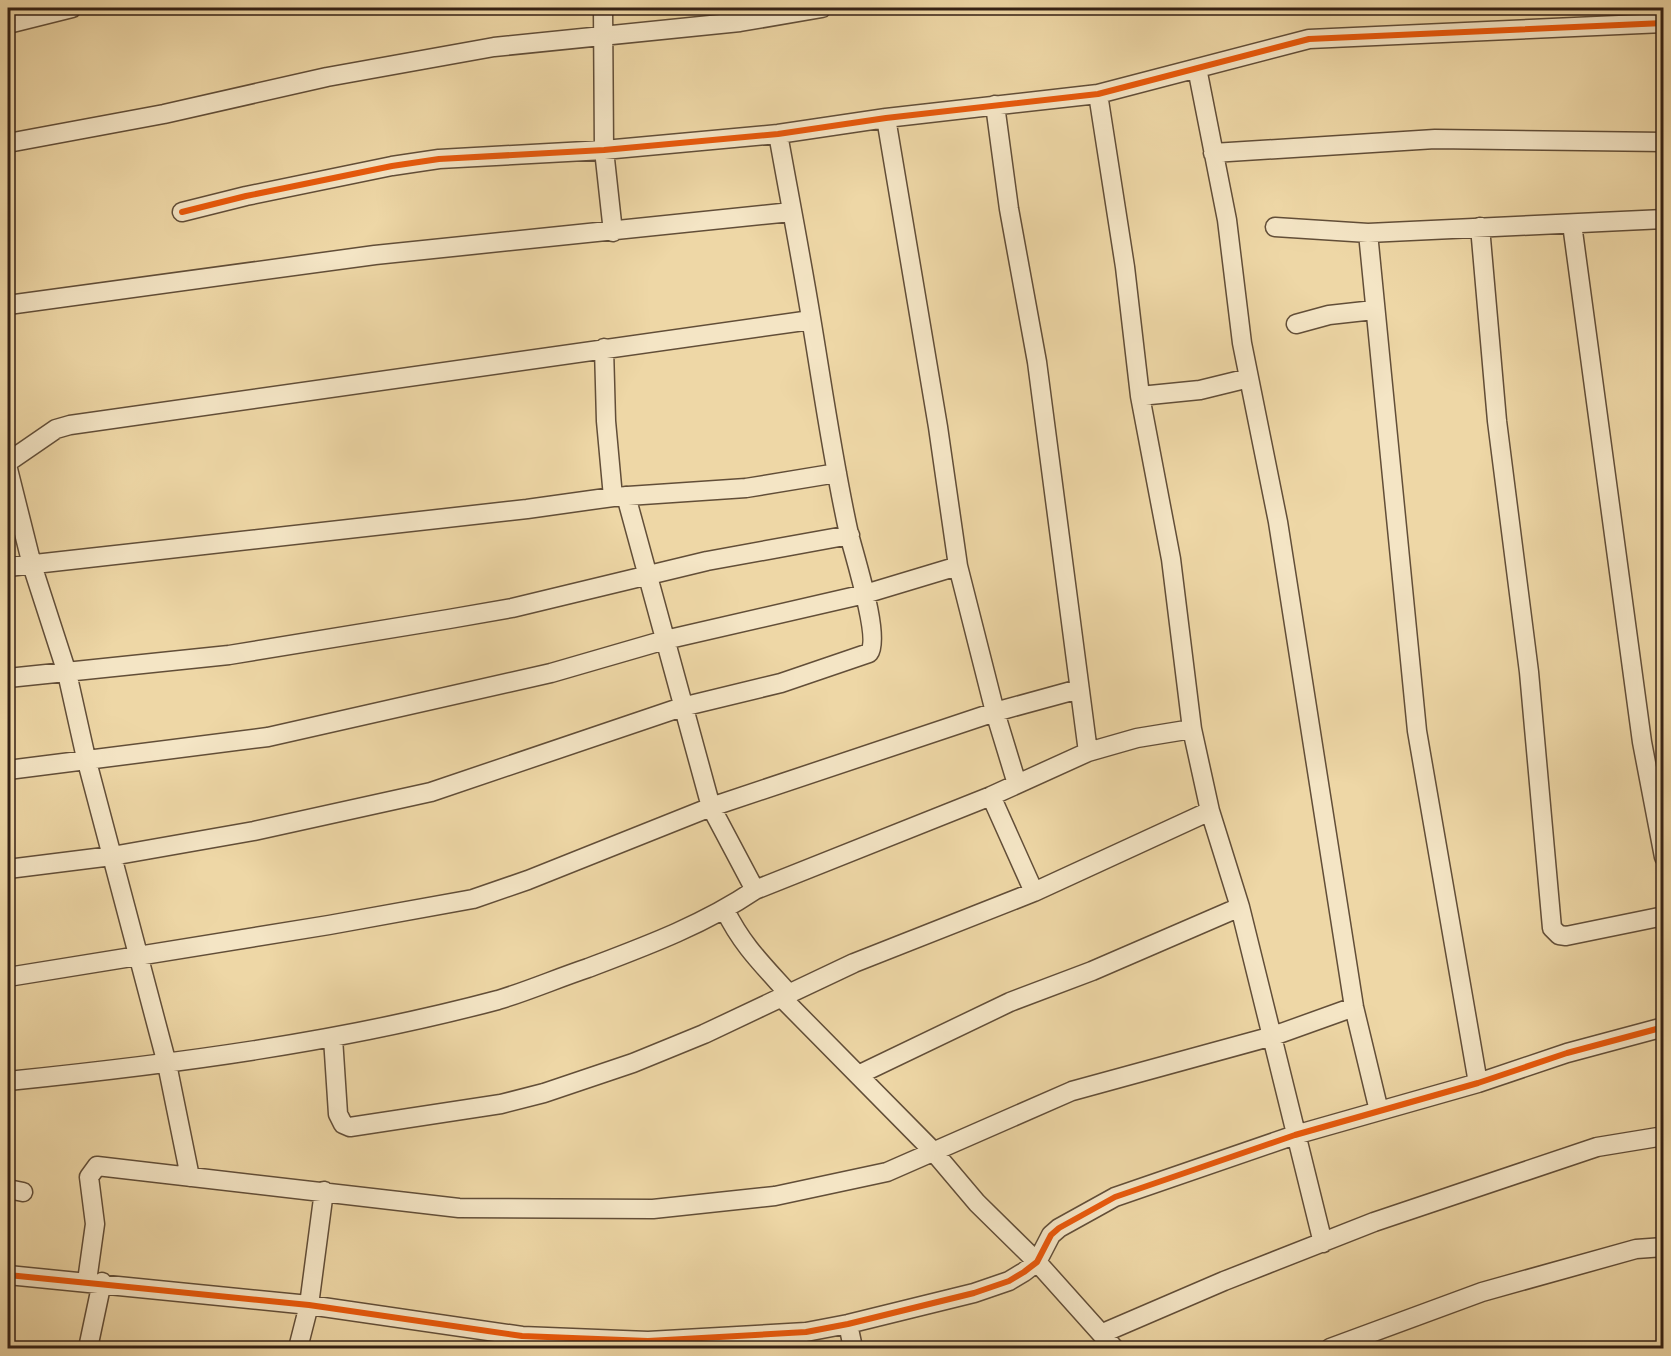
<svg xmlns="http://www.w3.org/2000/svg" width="1671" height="1356" font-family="'Libre Caslon Text',serif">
<rect width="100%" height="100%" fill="#eed7a6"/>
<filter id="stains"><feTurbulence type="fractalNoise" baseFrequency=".00333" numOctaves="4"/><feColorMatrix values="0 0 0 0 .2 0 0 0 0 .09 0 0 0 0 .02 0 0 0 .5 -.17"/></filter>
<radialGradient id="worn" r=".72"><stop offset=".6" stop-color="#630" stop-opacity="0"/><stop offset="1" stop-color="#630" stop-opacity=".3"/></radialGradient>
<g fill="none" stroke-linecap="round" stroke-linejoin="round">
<g stroke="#624e38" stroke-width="21">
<path id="minor" d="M 603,8 L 604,150 L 613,232
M 8,24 L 72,8
M 1197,68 L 1227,220 L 1242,343 L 1278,522 L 1354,1007 L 1379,1111
M 1098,94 L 1125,267 L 1140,396 L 1171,559 L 1192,729 L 1210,811 L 1240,907 L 1323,1243
M 995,105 L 1009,209 L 1037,362 L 1088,752
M 886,118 L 938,427 L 958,566 L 995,712 L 1017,784
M 8,143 L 164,114 L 327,77 L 494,47 L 740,22 L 822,8
M 1213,153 L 1435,139 L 1664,142
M 182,212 L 246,196 L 392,166 L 439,159 L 604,150 L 778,134 L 886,118 L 1098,94 L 1309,39 L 1664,23
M 1572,224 L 1642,742 L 1664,857
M 1275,227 L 1368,233 L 1664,219
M 1480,227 L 1497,421 L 1529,672 L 1552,928 L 1559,935 L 1566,936 L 1664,916
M 1368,233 L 1417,731 L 1478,1083
M 8,305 L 375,255 L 791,212
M 1296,324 L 1329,315 L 1374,310
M 604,348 L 606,421 L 613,497
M 1140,396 L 1200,390 L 1249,378
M 8,462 L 56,429 L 70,425 L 811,320
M 8,469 L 32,565 L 67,673 L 86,758 L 167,1064 L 190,1177
M 626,496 L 711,807 L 755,890
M 8,567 L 527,509 L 613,497 L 746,488 L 837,473
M 8,678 L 229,655 L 449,619 L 512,608 L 707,561 L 850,535
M 8,770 L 268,737 L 551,673 L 665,640 L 865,594 L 958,566
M 991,796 L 1034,892
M 8,869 L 112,856 L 254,831 L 431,792 L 682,707 L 781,683 L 869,653 C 881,638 854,555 849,534 C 833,462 823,390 811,318 C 801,257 789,195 778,134
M 725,910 C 742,945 763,965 789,994
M 8,977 L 329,925 L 473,899 L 528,880 L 711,807 L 995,712 L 1079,689
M 781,997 L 933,1151 L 977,1203 L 1037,1262 L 1114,1348
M 333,1038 L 338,1114 L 343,1124 L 350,1127 L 501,1104 L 544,1093 L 633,1063 L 704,1034 L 854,963 L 1034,892 L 1210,811
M 858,1075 L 1010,1002 L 1092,971 L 1240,907
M 8,1081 C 173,1064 337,1043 498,1000 C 528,991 558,978 588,968 C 646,946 703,925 755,890 L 991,796 L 1088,752 L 1137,738 L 1192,729
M 8,1189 L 23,1192
M 8,1275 L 309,1305 L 522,1336 L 648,1341 L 806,1332 L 848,1324 L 974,1293 L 1009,1281 L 1024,1272 L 1037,1262 L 1051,1235 L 1059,1228 L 1115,1197 L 1295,1135 L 1478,1083 L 1567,1053 L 1664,1027
M 87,1281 L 95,1224 L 89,1177 L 97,1166 L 459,1208 L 653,1209 L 775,1196 L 887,1172 L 1072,1091 L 1273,1036 L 1354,1007
M 848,1324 L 853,1348
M 1103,1333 L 1224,1281 L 1374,1222 L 1597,1147 L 1664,1136
M 88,1348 L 102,1282
M 298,1348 L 309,1305 L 324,1191
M 1330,1348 L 1482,1292 L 1636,1249 L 1664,1247"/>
</g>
<use href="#minor" stroke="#f4e5c5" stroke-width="18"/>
<g stroke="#f4e5c5" stroke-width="10">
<path id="cycleway" d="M 182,212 L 246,196 L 392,166 L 439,159 L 604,150 L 778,134 L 886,118 L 1098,94 L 1309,39 L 1664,23
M 8,1275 L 309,1305 L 522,1336 L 648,1341 L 806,1332 L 848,1324 L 974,1293 L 1009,1281 L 1024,1272 L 1037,1262 L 1051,1235 L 1059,1228 L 1115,1197 L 1295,1135 L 1478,1083 L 1567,1053 L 1664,1027"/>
</g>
<use href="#cycleway" stroke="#e8590c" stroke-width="6"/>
</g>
<rect width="1671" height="1356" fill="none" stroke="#eed7a6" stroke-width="30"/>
<rect x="9" y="9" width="1653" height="1338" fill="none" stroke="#342114" stroke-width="3"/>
<rect x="15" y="15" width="1641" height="1326" fill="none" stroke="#342114" stroke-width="1.5"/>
<rect width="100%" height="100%" filter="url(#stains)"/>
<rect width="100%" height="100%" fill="url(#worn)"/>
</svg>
